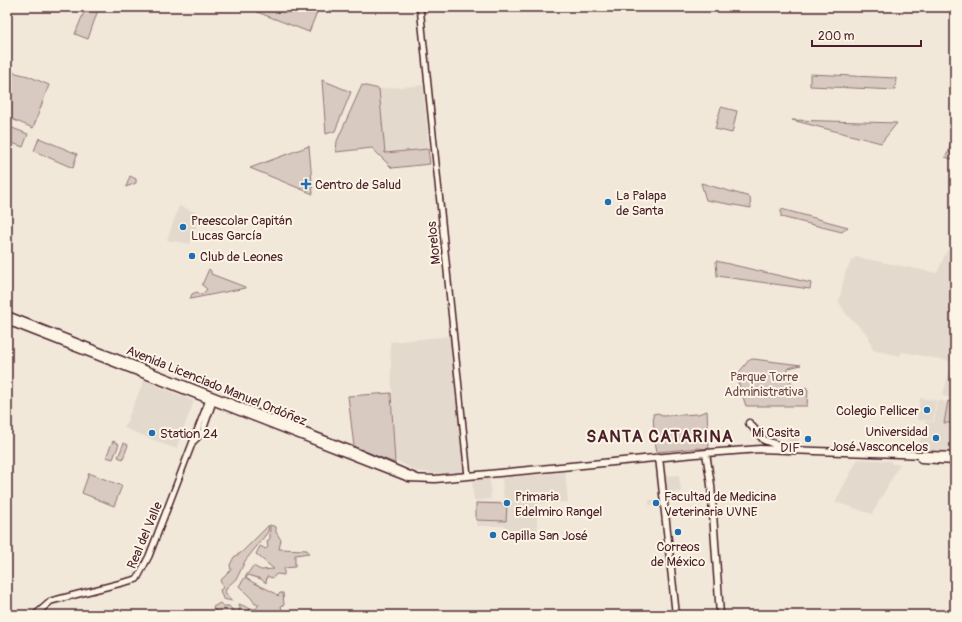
<svg xmlns="http://www.w3.org/2000/svg" width="962" height="622" font-family="Pangolin,sans-serif">
<rect width="100%" height="100%" fill="#f1e8da"/>
<filter id="ink" filterUnits="userSpaceOnUse"><feTurbulence type="fractalNoise" baseFrequency=".025" numOctaves="2"/><feDisplacementMap in="SourceGraphic" scale="8" xChannelSelector="R" yChannelSelector="G"/><feConvolveMatrix kernelMatrix="1 2 1 2 8 2 1 2 1" color-interpolation-filters="sRGB"/></filter>
<g filter="url(#ink)">
<path fill="#e4d9cd" d="M 423,85 L 429,149 L 385,153 L 379,89 Z
M 179,206 L 200,214 L 190,244 L 167,240 Z
M 947,250 L 955,252 L 955,362 L 902,352 L 900,356 L 873,350 L 868,335 L 846,314 L 839,302 L 845,273 L 852,260 L 856,257 L 937,273 Z
M 451,336 L 465,470 L 463,473 L 438,474 L 416,471 L 395,460 L 390,342 Z
M 951,368 L 955,369 L 955,398 L 942,396 Z
M 144,380 L 194,401 L 176,449 L 124,428 Z
M 920,398 L 936,400 L 933,421 L 917,420 Z
M 937,400 L 948,402 L 944,423 L 934,422 Z
M 926,421 L 952,424 L 951,452 L 917,451 Z
M 788,429 L 800,429 L 798,447 L 786,446 Z
M 858,459 L 891,461 L 892,464 L 900,464 L 872,514 L 835,502 Z
M 565,472 L 568,502 L 539,503 L 536,508 L 538,532 L 508,533 L 505,526 L 477,526 L 475,502 L 504,502 L 502,478 Z
M 679,475 L 681,492 L 667,493 L 664,476 Z
M 490,478 L 491,499 L 474,501 L 472,479 Z
M 649,500 L 662,500 L 662,506 L 649,505 Z"/>
<path fill="#d8cac0" stroke="#917476" d="M 86,7 L 99,7 L 88,39 L 75,34 Z
M 259,7 L 319,7 L 309,32 L 257,12 Z
M 8,71 L 28,76 L 49,85 L 33,128 L 7,117 Z
M 810,74 L 896,78 L 895,90 L 810,86 Z
M 322,80 L 351,92 L 335,131 L 326,134 Z
M 362,85 L 379,89 L 385,153 L 428,149 L 430,164 L 392,168 L 372,148 L 336,152 L 337,141 Z
M 721,107 L 737,111 L 732,133 L 715,129 Z
M 792,120 L 897,123 L 881,143 Z
M 7,126 L 28,134 L 23,147 L 7,141 Z
M 39,138 L 77,154 L 73,168 L 34,151 Z
M 951,140 L 955,141 L 955,160 L 945,157 L 949,151 Z
M 309,146 L 313,194 L 250,168 Z
M 130,176 L 136,179 L 136,183 L 126,187 Z
M 701,183 L 750,197 L 751,208 L 706,200 Z
M 781,209 L 848,227 L 842,232 L 781,217 Z
M 716,261 L 811,283 L 810,289 L 717,276 Z
M 209,269 L 211,271 L 211,274 L 245,287 L 245,288 L 190,299 L 192,294 L 197,292 L 202,295 L 207,289 L 202,285 Z
M 753,359 L 801,365 L 789,368 L 786,372 L 796,392 L 806,387 L 808,390 L 807,406 L 746,406 L 736,376 L 749,360 Z
M 391,393 L 395,463 L 354,447 L 348,396 Z
M 948,401 L 951,402 L 951,405 L 955,403 L 952,423 L 944,423 Z
M 707,411 L 709,449 L 698,448 L 657,452 L 655,441 L 657,441 L 657,431 L 654,431 L 653,414 L 658,413 L 662,416 L 698,414 Z
M 113,441 L 119,444 L 113,459 L 106,457 Z
M 124,443 L 128,445 L 123,459 L 118,457 Z
M 89,473 L 122,486 L 114,506 L 82,493 Z
M 476,503 L 507,504 L 506,521 L 476,520 Z
M 269,525 L 268,532 L 245,561 L 237,578 L 227,587 L 225,592 L 232,601 L 223,599 L 220,590 L 224,587 L 220,581 L 231,570 L 230,565 L 234,557 L 242,552 Z
M 270,525 L 276,527 L 276,532 L 281,540 L 279,549 L 307,550 L 309,553 L 295,555 L 295,567 L 284,568 L 284,575 L 277,574 L 272,578 L 267,576 L 266,583 L 261,579 L 248,575 L 246,578 C 257,586 269,588 278,596 L 280,593 L 283,593 L 284,605 L 281,606 L 283,615 L 252,615 L 250,608 L 256,609 L 259,604 L 255,604 L 252,599 L 239,586 L 253,566 L 261,570 L 274,569 L 256,554 L 260,546 L 266,549 L 268,547 L 267,542 L 270,538 Z
M 220,603 L 223,606 L 229,606 L 237,615 L 216,615 L 213,607 Z
M 239,604 L 249,608 L 250,615 L 238,615 L 240,608 Z"/>
<g fill="none" stroke-linecap="round" stroke-linejoin="round">
<g stroke="#4a1f2b" stroke-width="8">
<path id="minor" d="M 420,7 L 468,476
M 194,441 L 202,433 L 214,399
M 35,615 L 51,601 L 137,579 L 149,556 L 210,397"/>
</g>
<g stroke="#4a1f2b" stroke-width="9">
<path id="major" d="M 7,315 L 354,451 L 417,478
M 7,321 L 409,478 L 435,479 L 468,476 L 706,453 L 760,449 L 955,456
M 749,423 L 764,440 L 782,447
M 706,453 L 711,485 L 720,615
M 659,457 L 676,615
M 921,459 L 955,461"/>
</g>
<use href="#minor" stroke="#fcf5e5" stroke-width="5"/>
<use href="#major" stroke="#fcf5e5" stroke-width="6"/>
</g>
</g>
<g fill="#1f6fb2" stroke="#fcf5e5" stroke-width="1.5">
<path d="M304 178h4v4h4v4h-4v4h-4v-4h-4v-4h4z"/>
<circle cx="608" cy="202" r="4"/>
<circle cx="183" cy="227" r="4"/>
<circle cx="192" cy="256" r="4"/>
<circle cx="927" cy="410" r="4"/>
<circle cx="152" cy="433" r="4"/>
<circle cx="936" cy="438" r="4"/>
<circle cx="808" cy="439" r="4"/>
<circle cx="507" cy="503" r="4"/>
<circle cx="656" cy="503" r="4"/>
<circle cx="678" cy="532" r="4"/>
<circle cx="493" cy="535" r="4"/>
</g>
<g text-anchor="middle" stroke-width="4" stroke-linejoin="round" paint-order="stroke">
<g font-size="13" fill="#4a1f2b" stroke="#fcf5e5" text-anchor="start">
<text x="315" y="189">Centro de Salud</text>
<text x="616" y="200">La Palapa<tspan x="616" dy="15">de Santa</tspan></text>
<text x="191" y="225">Preescolar Capitán<tspan x="191" dy="15">Lucas García</tspan></text>
<text x="200" y="261">Club de Leones</text>
<text x="919" y="415" text-anchor="end">Colegio Pellicer</text>
<text x="928" y="436" text-anchor="end">Universidad<tspan x="928" dy="15">José Vasconcelos</tspan></text>
<text x="800" y="437" text-anchor="end">Mi Casita<tspan x="800" dy="15">DIF</tspan></text>
<text x="160" y="438">Station 24</text>
<text x="515" y="501">Primaria<tspan x="515" dy="15">Edelmiro Rangel</tspan></text>
<text x="664" y="501">Facultad de Medicina<tspan x="664" dy="15">Veterinaria UVNE</tspan></text>
<text x="501" y="540">Capilla San José</text>
<text x="678" y="551" text-anchor="middle">Correos<tspan x="678" dy="15">de México</tspan></text>
</g>
<g font-size="13" fill="#4a1f2b" stroke="#fcf5e5">
<text transform="translate(433 243) rotate(-96)" y="5">Morelos</text>
<text transform="translate(217 385) rotate(22)" y="5">Avenida Licenciado Manuel Ordóñez</text>
<text transform="translate(144 535) rotate(-67)" y="5">Real del Valle</text>
</g>
<g font-size="13" fill="#6e4a50" stroke="#fcf5e5">
<text x="764" y="381">Parque Torre<tspan x="764" dy="15">Administrativa</tspan></text>
</g>
<g font-size="17" font-weight="bold" letter-spacing="1" fill="#4a1f2b" stroke="#fcf5e5">
<text x="660" y="442">SANTA CATARINA</text>
</g>
</g>
<rect width="962" height="622" fill="none" stroke="#fcf5e5" stroke-width="24"/>
<rect x="12" y="12" width="938" height="598" fill="none" stroke="#4a1f2b" stroke-width="1.5" filter="url(#ink)"/>
<path d="M812 40v6h109v-6" fill="none" stroke="#4a1f2b" stroke-width="2"/>
<text x="818" y="40" font-size="12" fill="#4a1f2b" stroke="#fcf5e5" stroke-width="3" paint-order="stroke">200 m</text>
</svg>
